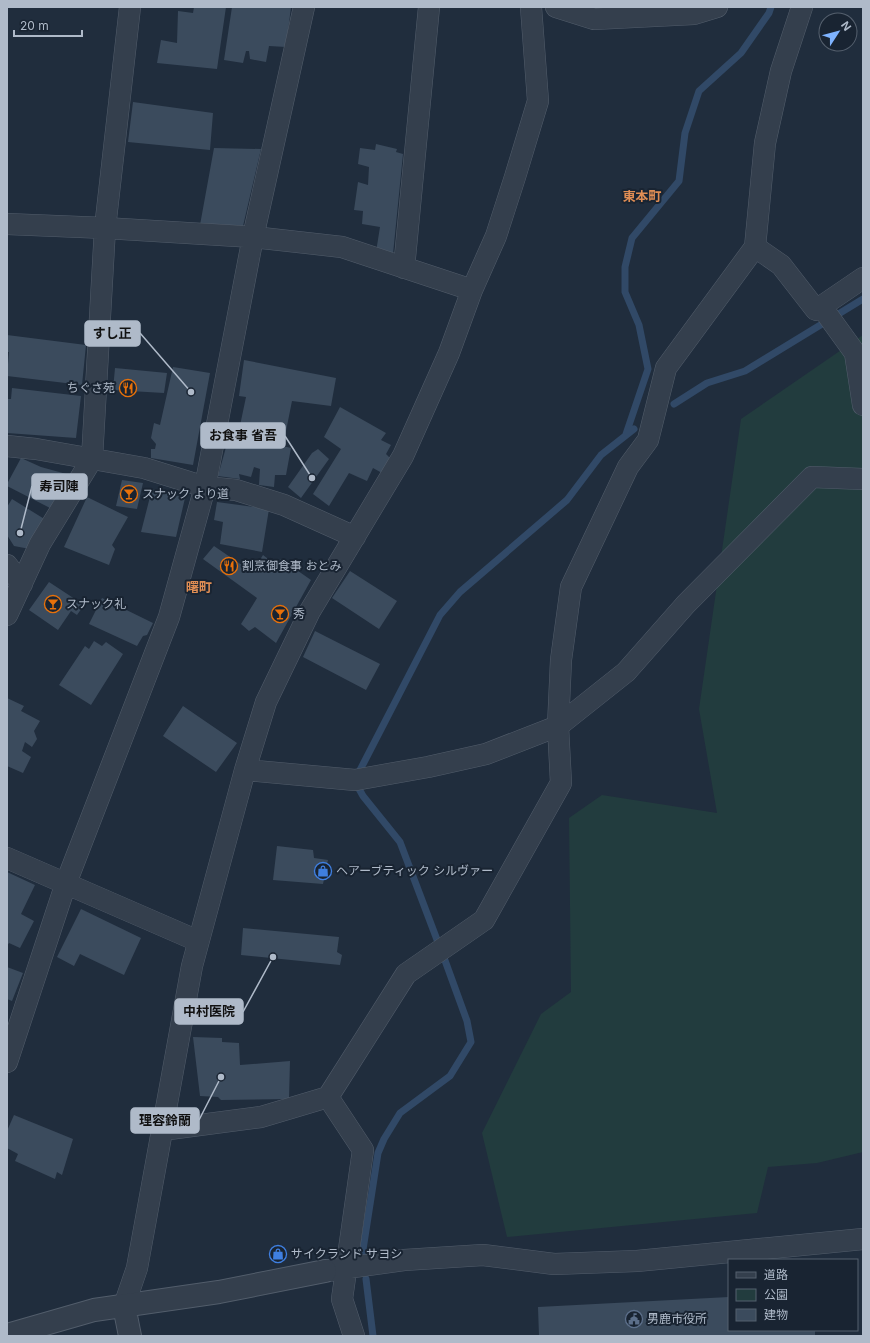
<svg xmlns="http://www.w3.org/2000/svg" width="870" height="1343" font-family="Inter,'Noto Sans JP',sans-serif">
<rect width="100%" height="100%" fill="#202d3d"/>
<path fill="#223c3e" d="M 863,335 L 863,1152 L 817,1163 L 768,1167 L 757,1213 L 507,1237 L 482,1133 L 541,1014 L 571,992 L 569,818 L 602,795 L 717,813 L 699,709 L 741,419 Z"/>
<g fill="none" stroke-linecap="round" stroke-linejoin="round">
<path stroke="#314967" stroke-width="7" d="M 674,404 L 707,383 L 745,371 L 863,299
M 626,434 L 648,369 L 639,325 L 625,292 L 625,267 L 632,238 L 679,181 L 685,133 L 699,91 L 741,53 L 769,13 L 771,7
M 359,772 L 440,615 L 460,592 L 567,500 L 601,455 L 634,429
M 358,787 L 363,796 L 400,842 L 439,945
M 362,1256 L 378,1153 L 384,1139 L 400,1113 L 450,1076 L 471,1042 L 467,1021 L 443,955
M 366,1279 L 373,1336"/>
</g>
<path fill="#3b4b5d" d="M 194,7 L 226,7 L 217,69 L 157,63 L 161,40 L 177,43 L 178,11 L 193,13 Z
M 232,7 L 291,7 L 286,47 L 269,46 L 266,62 L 250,59 L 249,51 L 246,51 L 243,63 L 224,60 Z
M 133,102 L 213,113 L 210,150 L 128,142 Z
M 376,144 L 397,149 L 396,152 L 403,154 L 393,254 L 376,252 L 380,227 L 362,224 L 363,211 L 354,210 L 358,182 L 368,185 L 369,167 L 358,164 L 360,148 L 375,150 Z
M 214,148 L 261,149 L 243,226 L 200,225 Z
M 7,335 L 86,345 L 82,385 L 7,376 L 9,352 L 7,352 Z
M 244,360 L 336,378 L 331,406 L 292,401 L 283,446 L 291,448 L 286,475 L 275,475 L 274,487 L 259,485 L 260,469 L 254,467 L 251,477 L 239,474 L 240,479 L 218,476 L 228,440 L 243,443 L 244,438 L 274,444 L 238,435 L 246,397 L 239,396 Z
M 173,367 L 210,373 L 193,465 L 151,458 L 151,449 L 155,449 L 156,444 L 151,438 L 154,423 L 160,425 Z
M 115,368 L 167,373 L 164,393 L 113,390 Z
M 12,388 L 81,396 L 76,438 L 7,433 L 7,399 L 11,399 Z
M 340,407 L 386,433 L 381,440 L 391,445 L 386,454 L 390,458 L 382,473 L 373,468 L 367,481 L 349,473 L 329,506 L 313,494 L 341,449 L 324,437 Z
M 318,449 L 329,459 L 301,498 L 288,487 L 312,453 Z
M 21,458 L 41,467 L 70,475 L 52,509 L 7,486 L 7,484 Z
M 122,480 L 143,483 L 137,509 L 116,506 Z
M 152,489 L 185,498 L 176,537 L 141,532 Z
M 87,497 L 128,517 L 112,545 L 115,549 L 109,565 L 64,547 Z
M 12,499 L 46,520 L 30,549 L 14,546 L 7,535 L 7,507 Z
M 217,502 L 269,509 L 262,552 L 220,544 L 223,522 L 214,520 Z
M 214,546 L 252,572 L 263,555 L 276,565 L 281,559 L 311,580 L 276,643 L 255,627 L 249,631 L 241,624 L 257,598 L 203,559 Z
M 350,571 L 397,601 L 379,629 L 332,598 Z
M 49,582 L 84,605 L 77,615 L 71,611 L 58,630 L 29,610 Z
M 102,598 L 153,623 L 147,635 L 143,636 L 137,646 L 89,624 Z
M 315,631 L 380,664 L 366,690 L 303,657 Z
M 94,641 L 102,646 L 106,642 L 123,654 L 91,705 L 59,685 L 85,646 L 89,649 Z
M 7,698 L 24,706 L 21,711 L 40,721 L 34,731 L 37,739 L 32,747 L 25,742 L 22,751 L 31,757 L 23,773 L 7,766 Z
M 183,706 L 237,743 L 216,772 L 163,736 Z
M 277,846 L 313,850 L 314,858 L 328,860 L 323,884 L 273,880 Z
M 7,872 L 35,885 L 21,914 L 34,921 L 20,948 L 9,943 L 7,946 Z
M 81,909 L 141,938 L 124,975 L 80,954 L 74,966 L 57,957 Z
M 243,928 L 339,937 L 337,952 L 342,955 L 340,965 L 241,955 Z
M 7,967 L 23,973 L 12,1001 L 7,999 Z
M 193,1037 L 222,1038 L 222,1042 L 239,1043 L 240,1065 L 290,1061 L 289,1099 L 221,1100 L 218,1097 L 200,1096 Z
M 14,1115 L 73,1139 L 62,1175 L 57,1172 L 55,1179 L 15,1161 L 18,1154 L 7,1148 L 7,1131 Z
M 729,1297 L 729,1330 L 815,1330 L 815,1336 L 539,1336 L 538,1307 Z"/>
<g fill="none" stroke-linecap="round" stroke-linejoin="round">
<g stroke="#525d6b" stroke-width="22">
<path id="minor" d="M 556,7 L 594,19 L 694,14 L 717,7
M 7,224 L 105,228 L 253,237 L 342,247 L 472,290
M 755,247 L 781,265 L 816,310 L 863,278
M 404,268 L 429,7
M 821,306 L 855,353 L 863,405
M 7,446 L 36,449 L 144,468 L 205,487 L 236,490 L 284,505 L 355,537
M 7,565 L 22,584
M 7,615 L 40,544 L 92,459 L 105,228 L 130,7
M 245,770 L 355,780 L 428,767 L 486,754 L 558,726 L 626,672 L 686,604 L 812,477 L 863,479
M 7,858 L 198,941
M 7,1062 L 66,883 L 169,617 L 205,487 L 253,237 L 304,7
M 328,1097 L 363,1150 L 342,1299 L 354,1336
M 162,1130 L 261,1117 L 328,1097 L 406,974 L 484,920 L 561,783 L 558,726 L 561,660 L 571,587 L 628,467 L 648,440 L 666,368 L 755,247 L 765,143 L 781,71 L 802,7
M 325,1271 L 404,1260 L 483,1255 L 554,1264 L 637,1261 L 863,1239
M 124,1306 L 137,1268 L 192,966 L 245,770 L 266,702 L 310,611 L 403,456 L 449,353 L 472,290 L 496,236 L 515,177 L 538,101 L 531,7"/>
</g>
<g stroke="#525d6b" stroke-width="24">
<path id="tertiary" d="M 124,1306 L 130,1336
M 7,1335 L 94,1310 L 219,1292 L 325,1271"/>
</g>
<use href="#minor" stroke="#343f4d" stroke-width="21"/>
<use href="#tertiary" stroke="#343f4d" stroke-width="22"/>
</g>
<defs>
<g id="restaurant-ring" transform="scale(0.9)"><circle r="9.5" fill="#192432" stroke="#e8710a" stroke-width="1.5"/><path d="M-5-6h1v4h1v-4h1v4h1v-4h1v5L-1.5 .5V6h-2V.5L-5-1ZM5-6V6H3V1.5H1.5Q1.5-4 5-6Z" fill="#e8710a"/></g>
<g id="bar-ring" transform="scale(0.9)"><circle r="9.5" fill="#192432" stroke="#e8710a" stroke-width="1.5"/><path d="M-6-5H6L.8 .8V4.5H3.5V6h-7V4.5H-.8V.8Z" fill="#e8710a"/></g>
<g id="shop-ring" transform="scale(0.9)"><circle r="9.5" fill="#192432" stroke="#3f7fe0" stroke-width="1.5"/><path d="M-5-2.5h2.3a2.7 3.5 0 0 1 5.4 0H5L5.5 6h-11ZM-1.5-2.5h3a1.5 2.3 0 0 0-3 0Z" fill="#3f7fe0"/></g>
<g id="civic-ring" transform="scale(0.9)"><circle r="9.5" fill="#192432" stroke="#5c6f8a" stroke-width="1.5"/><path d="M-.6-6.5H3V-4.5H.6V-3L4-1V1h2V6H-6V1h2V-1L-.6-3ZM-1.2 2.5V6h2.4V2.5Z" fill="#5c6f8a"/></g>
</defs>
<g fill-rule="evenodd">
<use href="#restaurant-ring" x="128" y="388"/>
<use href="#bar-ring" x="129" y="494"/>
<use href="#restaurant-ring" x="229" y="566"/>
<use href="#bar-ring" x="53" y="604"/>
<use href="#bar-ring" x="280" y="614"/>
<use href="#shop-ring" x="323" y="871"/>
<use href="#shop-ring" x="278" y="1254"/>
<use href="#civic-ring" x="634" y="1319"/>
</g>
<g text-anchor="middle" stroke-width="4" stroke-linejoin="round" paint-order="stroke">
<g font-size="12" fill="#afbac9" stroke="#192432" text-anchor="start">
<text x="115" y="392" text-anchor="end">ちぐさ苑</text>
<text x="142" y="498">スナック より道</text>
<text x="242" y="570">割烹御食事 おとみ</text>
<text x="66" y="608">スナック礼</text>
<text x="293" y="618">秀</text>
<text x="336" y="875">ヘアーブティック シルヴァー</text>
<text x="291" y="1258">サイクランド サヨシ</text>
<text x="647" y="1323">男鹿市役所</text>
</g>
<g font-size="13" font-weight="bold" fill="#df8d54" stroke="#192432">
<text x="642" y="201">東本町</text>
<text x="199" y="592">曙町</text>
</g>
</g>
<path fill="none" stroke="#afbac9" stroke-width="1.5" d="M191 392L140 333M312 478L285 436M20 533L32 486M273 957L243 1012M221 1077L199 1120"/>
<g fill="#afbac9" stroke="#192432" stroke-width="1.5">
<circle cx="191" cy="392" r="4"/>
<circle cx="312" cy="478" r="4"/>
<circle cx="20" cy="533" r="4"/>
<circle cx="273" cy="957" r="4"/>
<circle cx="221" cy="1077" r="4"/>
</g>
<g fill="#afbac9" stroke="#afbac9" stroke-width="1.5">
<rect x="85" y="321" width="55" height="25" rx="4"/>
<rect x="201" y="423" width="84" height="25" rx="4"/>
<rect x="32" y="474" width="55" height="25" rx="4"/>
<rect x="175" y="999" width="68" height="25" rx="4"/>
<rect x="131" y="1108" width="68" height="25" rx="4"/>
</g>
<g font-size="13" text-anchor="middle" font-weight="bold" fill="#111">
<text x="112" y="338">すし正</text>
<text x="243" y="440">お食事 省吾</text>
<text x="59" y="491">寿司陣</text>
<text x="209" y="1016">中村医院</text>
<text x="165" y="1125">理容鈴蘭</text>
</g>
<rect width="870" height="1343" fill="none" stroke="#afbac9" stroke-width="16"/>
<rect x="728" y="1259" width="130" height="72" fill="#192432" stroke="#55606e"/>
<rect x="736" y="1272" width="20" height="6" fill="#343f4d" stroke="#55606e"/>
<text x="764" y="1279" font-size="12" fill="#afbac9">道路</text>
<rect x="736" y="1289" width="20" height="12" fill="#223c3e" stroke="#55606e"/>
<text x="764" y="1299" font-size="12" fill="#afbac9">公園</text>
<rect x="736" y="1309" width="20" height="12" fill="#3b4b5d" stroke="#55606e"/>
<text x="764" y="1319" font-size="12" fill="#afbac9">建物</text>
<g transform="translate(838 32) rotate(54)"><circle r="19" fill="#192432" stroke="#55606e"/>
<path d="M0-3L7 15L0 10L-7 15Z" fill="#7eb3ff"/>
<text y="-6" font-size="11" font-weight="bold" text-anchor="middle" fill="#afbac9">N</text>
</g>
<path d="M14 30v6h68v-6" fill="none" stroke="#afbac9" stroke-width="2"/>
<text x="20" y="30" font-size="12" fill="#afbac9" stroke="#192432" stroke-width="3" paint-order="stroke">20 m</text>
</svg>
